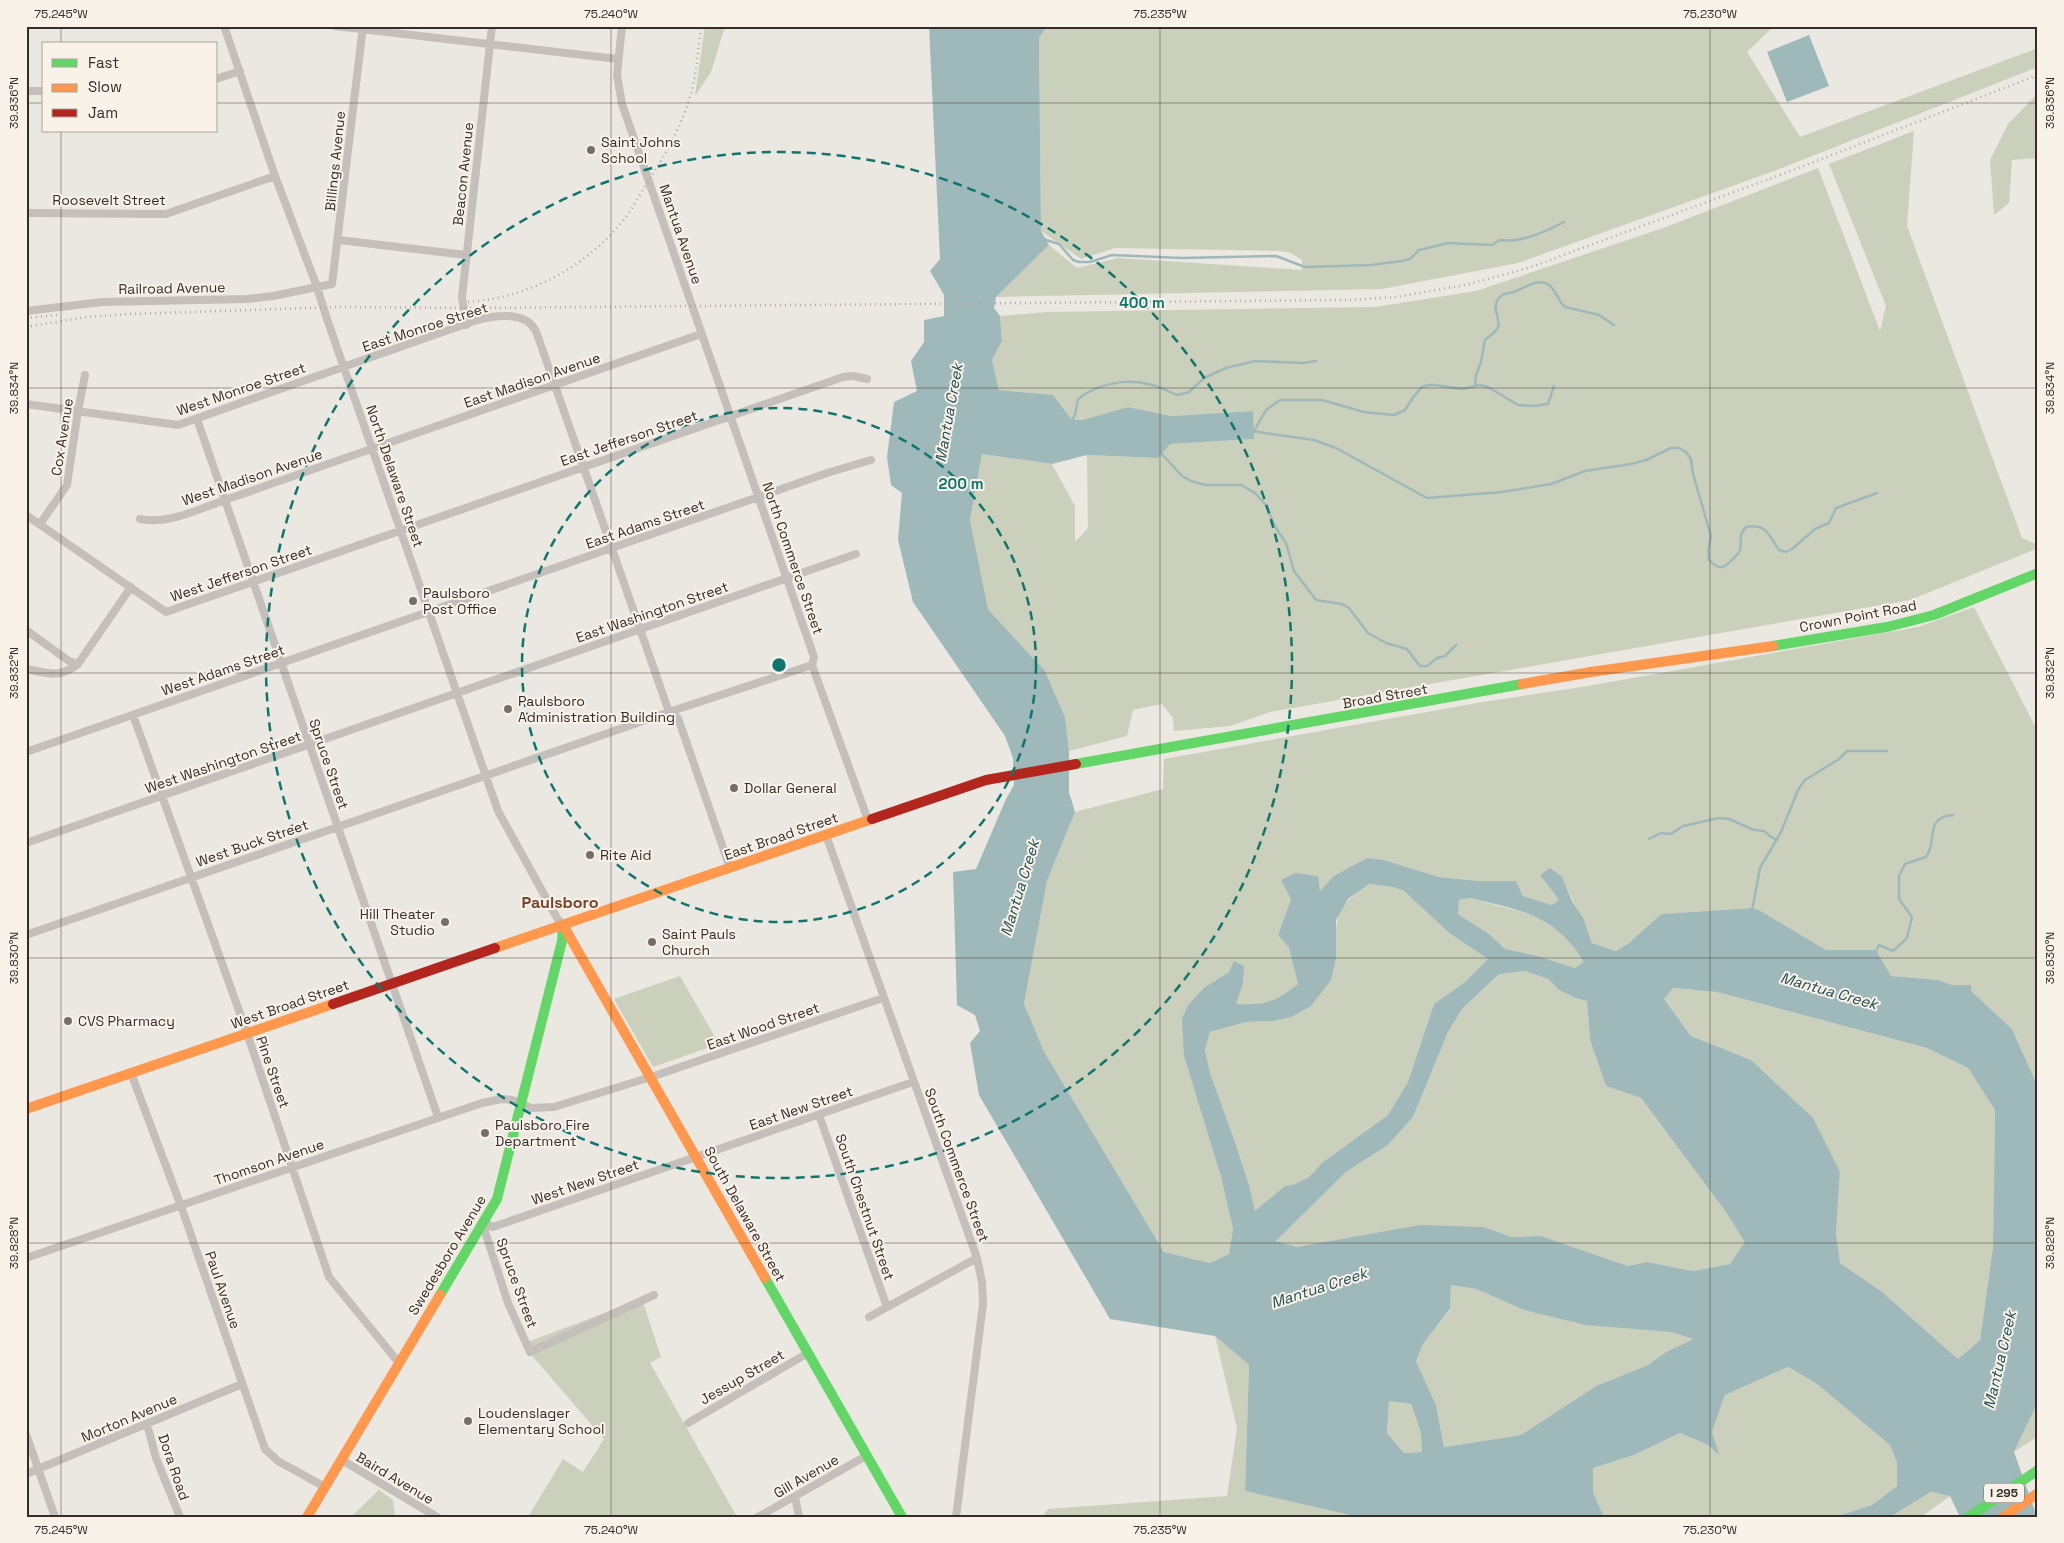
<svg xmlns="http://www.w3.org/2000/svg" width="2064" height="1543" font-family="'Space Grotesk',sans-serif">
<rect width="100%" height="100%" fill="#ebe7e1"/>
<path fill="#cbd0bc" d="M 705,26 L 725,26 L 711,72 L 695,96 Z
M 1047,26 L 1774,26 L 1747,52 L 1800,137 L 2038,48 L 2038,67 L 1774,171 L 1518,263 L 1382,289 L 996,297 L 1049,245 L 1077,268 L 1118,258 L 1302,270 L 1302,260 L 1291,253 L 1281,251 L 1115,248 L 1081,259 L 1041,231 L 1039,38 Z
M 2038,93 L 2038,158 L 2012,160 L 2009,203 L 1994,215 L 1990,160 L 2008,124 Z
M 1914,131 L 1907,226 L 2022,538 L 2038,545 L 2038,548 L 1910,600 L 1270,712 L 1230,726 L 1174,731 L 1173,718 L 1162,704 L 1133,710 L 1127,736 L 1069,751 L 1065,717 L 1045,671 L 988,609 L 970,520 L 982,454 L 1052,464 L 1075,506 L 1075,542 L 1088,528 L 1087,455 L 1158,458 L 1169,444 L 1253,439 L 1253,411 L 1171,416 L 1128,407 L 1083,421 L 1072,420 L 1053,395 L 999,390 L 992,360 L 1002,341 L 1000,316 L 1047,312 L 1375,307 L 1476,291 L 1666,227 L 1818,168 L 1880,331 L 1886,306 L 1829,164 Z
M 1974,607 L 2038,732 L 2038,1087 L 2012,1029 L 1970,991 L 1971,985 L 1952,985 L 1939,980 L 1891,976 L 1876,950 L 1826,950 L 1759,910 L 1752,908 L 1661,914 L 1629,943 L 1616,951 L 1592,943 C 1584,920 1572,900 1562,878 L 1540,875 L 1559,900 L 1552,905 L 1523,896 L 1516,881 L 1478,881 L 1439,877 L 1384,860 L 1320,892 L 1291,899 L 1278,935 L 1289,948 L 1298,984 C 1273,1004 1267,1005 1235,1004 L 1243,983 L 1229,972 L 1205,987 L 1184,1056 L 1221,1177 L 1233,1229 L 1229,1254 L 1210,1263 L 1164,1252 L 1043,1052 L 1024,1004 L 1047,881 L 1075,812 L 1163,789 L 1164,759 L 1483,702 L 1582,687 L 1918,627 Z
M 1369,884 L 1393,887 L 1404,891 L 1449,933 L 1488,959 L 1465,982 L 1434,1004 L 1408,1082 L 1388,1115 L 1323,1162 L 1309,1177 L 1295,1184 L 1285,1186 L 1255,1212 L 1249,1185 L 1234,1139 L 1210,1073 L 1205,1050 L 1210,1032 L 1246,1022 L 1273,1021 L 1336,958 C 1336,916 1333,909 1369,884 Z
M 1470,898 L 1536,916 L 1566,936 L 1585,962 L 1575,968 L 1534,955 L 1505,949 L 1489,934 L 1458,914 L 1459,900 Z
M 1525,971 L 1548,979 L 1559,990 L 1575,998 L 1587,1001 L 1590,1040 L 1606,1086 L 1641,1098 L 1726,1212 L 1746,1242 L 1730,1264 L 1693,1271 L 1647,1262 L 1628,1266 L 1541,1236 L 1512,1237 L 1484,1227 L 1297,1247 L 1276,1241 L 1346,1172 L 1388,1145 L 1413,1117 L 1448,1032 L 1462,1009 L 1499,974 Z
M 680,976 L 719,1044 L 653,1067 L 614,999 Z
M 1672,988 L 1717,992 L 1927,1048 L 1968,1068 L 1995,1110 L 1993,1247 L 1980,1340 L 1958,1359 L 1881,1291 L 1840,1263 L 1836,1232 L 1840,1172 L 1751,1060 L 1691,1036 L 1664,999 Z
M 1451,1285 L 1476,1289 L 1524,1310 L 1671,1332 L 1693,1339 L 1666,1352 L 1648,1365 L 1596,1386 L 1521,1435 L 1444,1447 L 1436,1405 L 1416,1361 L 1423,1344 L 1450,1310 Z
M 642,1299 L 661,1357 L 650,1363 L 737,1517 L 528,1517 L 563,1459 L 583,1472 L 604,1439 L 522,1344 Z
M 1215,1336 L 1249,1365 L 1245,1491 L 1359,1517 L 1042,1517 L 1048,1509 L 1227,1496 L 1237,1428 Z
M 1788,1367 L 1817,1384 L 1890,1445 L 1897,1463 L 1897,1486 L 1872,1505 L 1835,1517 L 1604,1517 L 1593,1492 L 1593,1468 L 1634,1455 L 1680,1433 L 1708,1445 L 1718,1454 L 1712,1432 L 1725,1395 Z
M 1389,1401 L 1411,1404 L 1421,1433 L 1422,1452 L 1404,1453 L 1387,1433 Z
M 2038,1402 L 2038,1436 L 2014,1452 Z
M 379,1490 L 393,1500 L 395,1517 L 351,1517 Z
M 1931,1492 L 1950,1496 L 1921,1517 L 1890,1517 Z"/>
<path fill="#9fb9ba" fill-rule="evenodd" d="M 929,26 L 1047,26 L 1039,38 L 1041,231 L 1049,245 L 996,297 L 994,308 L 1000,316 L 1002,341 L 992,360 L 999,390 L 1053,395 L 1072,420 L 1083,420 L 1128,407 L 1171,416 L 1253,411 L 1254,439 L 1170,444 L 1158,458 L 1087,455 L 1052,464 L 982,454 L 970,520 L 988,609 L 1045,671 L 1065,717 L 1069,751 L 1069,792 L 1075,812 L 1047,881 L 1024,1004 L 1044,1052 L 1164,1252 L 1210,1263 L 1229,1254 L 1233,1229 L 1221,1177 L 1184,1056 L 1182,1019 L 1188,1005 L 1205,987 L 1229,972 L 1234,961 L 1244,966 L 1243,983 L 1236,1004 C 1266,1005 1274,1003 1298,984 L 1289,948 L 1278,935 L 1291,899 L 1281,880 L 1295,873 L 1318,876 L 1320,891 L 1334,876 L 1367,858 L 1384,860 L 1439,877 L 1478,881 L 1516,881 L 1523,896 L 1552,905 L 1559,900 L 1540,875 L 1550,868 L 1562,877 L 1572,901 L 1583,918 L 1592,943 L 1616,951 L 1629,943 L 1661,914 L 1752,908 L 1759,910 L 1826,950 L 1876,950 L 1891,976 L 1939,980 L 1952,985 L 1971,985 L 1971,991 L 2012,1029 L 2038,1087 L 2038,1402 L 2014,1452 L 2037,1517 L 1960,1517 L 1950,1496 L 1931,1492 L 1890,1517 L 1835,1517 L 1872,1505 L 1897,1486 L 1897,1463 L 1890,1445 L 1817,1384 L 1788,1367 L 1725,1395 L 1712,1432 L 1719,1455 L 1708,1445 L 1680,1433 L 1634,1455 L 1593,1468 L 1593,1492 L 1604,1517 L 1359,1517 L 1245,1491 L 1249,1365 L 1215,1336 L 1110,1319 L 979,1095 L 970,1043 L 980,1031 L 975,1015 L 957,1005 L 953,872 L 976,869 L 1006,799 L 1014,785 L 1013,758 L 1005,736 L 913,602 L 898,540 L 902,493 L 891,485 L 887,457 L 894,402 L 917,391 L 911,361 L 924,342 L 924,320 L 944,316 L 944,295 L 930,271 L 940,259 ZM 1369,884 L 1393,887 L 1404,891 L 1449,933 L 1488,959 L 1465,982 L 1434,1004 L 1408,1082 L 1388,1115 L 1323,1162 L 1309,1177 L 1295,1184 L 1285,1186 L 1255,1211 L 1249,1185 L 1234,1139 L 1210,1073 L 1205,1050 L 1210,1032 L 1246,1022 L 1273,1021 L 1291,1017 L 1311,1006 L 1331,980 L 1336,958 L 1336,920 L 1348,899 ZM 1470,898 C 1522,911 1554,914 1584,962 L 1575,968 L 1534,955 L 1505,949 L 1489,934 L 1458,914 L 1459,900 ZM 1525,971 L 1548,979 L 1559,990 L 1575,998 L 1587,1001 L 1590,1040 L 1606,1086 L 1641,1098 L 1726,1212 L 1745,1242 L 1730,1264 L 1693,1271 L 1647,1262 L 1628,1266 L 1541,1236 L 1512,1237 L 1484,1227 L 1420,1225 L 1297,1247 L 1276,1241 L 1346,1172 L 1388,1145 L 1413,1117 L 1448,1032 L 1462,1009 L 1499,974 ZM 1673,988 L 1717,992 L 1927,1048 L 1968,1068 L 1995,1110 L 1993,1247 L 1980,1340 L 1958,1359 L 1881,1291 L 1840,1263 L 1836,1232 L 1840,1172 L 1813,1118 L 1751,1060 L 1691,1036 L 1664,999 ZM 1451,1285 L 1476,1289 L 1524,1310 L 1586,1325 L 1671,1332 L 1693,1339 L 1666,1352 L 1648,1365 L 1596,1386 L 1521,1435 L 1444,1447 L 1436,1405 L 1416,1361 L 1423,1344 L 1450,1309 ZM 1389,1401 L 1411,1404 L 1421,1433 L 1422,1452 L 1404,1453 L 1387,1433 Z
M 1809,35 L 1829,86 L 1787,102 L 1767,52 Z"/>
<g fill="none" stroke-linecap="round" stroke-linejoin="round">
<path stroke="#9fb9ba" stroke-width="2.5" d="M 1043,239 L 1059,244 L 1073,260 L 1079,262 L 1090,262 L 1112,255 L 1182,258 L 1276,256 L 1305,267 L 1371,265 L 1402,261 L 1410,259 L 1419,250 L 1448,243 L 1492,245 L 1500,240 C 1521,243 1545,232 1564,222
M 1475,386 L 1476,375 L 1481,362 L 1485,340 C 1489,336 1496,333 1498,327 C 1501,318 1492,310 1497,301 C 1501,293 1506,294 1513,292 C 1524,289 1537,277 1549,285 C 1556,290 1558,301 1565,307 L 1599,315 L 1614,325
M 1072,420 L 1075,415 L 1078,399 C 1098,383 1128,378 1152,385 C 1161,387 1169,392 1178,395 L 1189,392 L 1204,378 L 1226,368 L 1255,361 L 1303,363 L 1316,361
M 1251,431 L 1314,440 L 1336,448 L 1427,498 L 1502,492 L 1551,484 L 1585,471 L 1631,464 L 1646,460 L 1671,448 L 1679,448 L 1686,452 L 1691,459 L 1693,474 L 1711,536 L 1708,551 L 1709,560 C 1721,573 1726,566 1735,557 C 1737,554 1739,554 1740,550 C 1742,541 1738,535 1746,527 C 1768,523 1770,538 1779,550 L 1786,552 L 1792,549 L 1815,529 L 1829,523 L 1836,508 L 1877,493
M 1254,431 L 1266,410 L 1280,400 L 1322,400 L 1364,412 L 1394,415 L 1405,410 L 1414,396 L 1422,387 L 1428,385 L 1435,385 L 1462,389 L 1480,385 L 1488,387 L 1518,405 L 1534,406 L 1548,404 L 1554,386
M 1159,451 L 1182,476 L 1191,481 L 1205,485 L 1241,485 L 1255,493 L 1265,504 L 1276,528 L 1286,543 L 1294,571 L 1316,600 L 1342,604 L 1349,608 L 1368,633 L 1386,643 L 1407,649 L 1420,666 L 1427,666 L 1437,658 L 1445,656 L 1456,645
M 1649,839 L 1661,833 L 1671,834 L 1683,826 L 1719,818 L 1729,819 L 1754,830 L 1764,831 L 1771,837 L 1777,840
M 1752,911 L 1760,868 L 1781,832 L 1798,790 L 1805,780 L 1839,759 L 1847,751 L 1887,751
M 1875,953 L 1879,945 L 1893,951 L 1907,938 L 1912,917 L 1899,899 L 1899,876 L 1905,864 L 1926,857 C 1938,843 1923,817 1953,815"/>
<path stroke="#c4bfba" stroke-width="8" d="M 224,26 L 275,176 L 317,287 L 327,319 L 498,811 L 557,918 L 563,925
M 335,26 L 618,59
M 622,26 L 617,75 L 622,104 L 814,657 L 812,665 L 868,820
M 216,79 L 240,71
M 26,91 L 44,91
M 26,213 L 166,214 L 275,176
M 339,240 L 466,255
M 26,311 L 102,302 L 247,299 L 273,296 L 332,284 L 363,26
M 466,325 L 462,297 L 492,26
M 26,404 L 178,425 L 477,320 C 497,315 528,310 537,334 L 669,712 L 678,718 L 730,868
M 197,419 L 438,1117
M 26,515 L 166,612 L 843,377 L 853,376 L 867,379
M 140,519 C 168,525 199,509 225,500 L 701,334
M 40,524 L 67,485 L 78,411 L 85,375
M 26,630 L 69,661 L 78,664
M 26,669 C 48,673 59,679 78,664 L 131,587
M 133,715 L 247,1033 L 329,1277 L 399,1363
M 26,752 L 830,472 L 871,460
M 826,835 L 977,1258 L 982,1282 L 983,1304 L 956,1517
M 26,843 L 856,554
M 26,935 L 669,712 L 812,665
M 131,1073 L 181,1206 L 265,1449 L 278,1461 L 325,1487
M 819,1115 L 887,1307
M 482,1222 L 493,1227 L 913,1082
M 482,1222 L 508,1303 L 530,1352 L 654,1295
M 26,1258 L 482,1103 L 502,1099 L 512,1100 L 531,1108 L 554,1107 L 651,1077 L 883,998
M 869,1317 L 977,1258
M 688,1423 L 808,1353
M 147,1424 L 156,1458 L 180,1517
M 26,1434 L 55,1517
M 342,1460 L 437,1517
M 26,1474 L 242,1384
M 795,1497 L 799,1517
M 758,1517 L 866,1456"/>
<path stroke="#63d668" stroke-width="10" d="M 1773,646 L 1887,627 L 1934,615 L 2038,573
M 1076,764 L 1522,684
M 765,1278 L 902,1517
M 440,1295 L 497,1199 L 562,941 L 563,926
M 1969,1517 L 2038,1470"/>
<path stroke="#ff974d" stroke-width="10" d="M 1522,684 L 1591,672 L 1773,646
M 563,925 L 765,1278
M 495,948 L 872,819
M 26,1109 L 333,1004
M 307,1517 L 440,1295
M 2003,1517 L 2038,1493"/>
<path stroke="#b3261e" stroke-width="10" d="M 872,819 L 986,780 L 1076,764
M 333,1004 L 495,948"/>
<path stroke="#aca8a4" stroke-width="2.5" stroke-dasharray="1 4" stroke-linecap="butt" d="M 468,302 C 527,298 583,269 621,223 C 632,211 639,195 648,182 C 665,155 681,127 690,97 C 697,74 698,50 701,26
M 26,318 L 58,315
M 26,327 L 86,317 L 131,314 L 339,307 L 474,308 L 1349,300 L 1396,297 L 1470,284 L 1531,267 L 1788,172 L 2038,75"/>
</g>
<path fill="none" stroke="#352d29" stroke-width="1" stroke-opacity="0.45" d="M 61,26 L 61,44M 611,26 L 611,1517M 1160,26 L 1160,1517M 1710,26 L 1710,1517M 26,103 L 44,103M 216,103 L 2038,103M 61,131 L 61,1517M 26,388 L 2038,388M 26,673 L 2038,673M 26,958 L 2038,958M 26,1243 L 2038,1243"/>
<g fill="none" stroke="#0f766e" stroke-width="2.5" stroke-dasharray="9 6">
<circle cx="779" cy="665" r="257"/>
<circle cx="779" cy="665" r="513"/>
</g>
<g fill="#756e69" stroke="#f8f2e9" stroke-width="2">
<circle cx="591" cy="150" r="5"/>
<circle cx="413" cy="601" r="5"/>
<circle cx="508" cy="709" r="5"/>
<circle cx="734" cy="788" r="5"/>
<circle cx="590" cy="855" r="5"/>
<circle cx="445" cy="922" r="5"/>
<circle cx="652" cy="942" r="5"/>
<circle cx="68" cy="1021" r="5"/>
<circle cx="485" cy="1133" r="5"/>
<circle cx="468" cy="1421" r="5"/>
</g>
<g text-anchor="middle" stroke-width="4" stroke-linejoin="round" paint-order="stroke">
<rect fill="#f8f2e9" stroke="#706863" stroke-width="1" x="1984" y="1483.5" width="40" height="19" rx="4"/>
<g font-size="12" font-weight="bold" fill="#352d29">
<text x="2004" y="1497">I 295</text>
</g>
<g font-size="14" fill="#352d29" stroke="#f8f2e9" text-anchor="start">
<text x="601" y="147">Saint Johns<tspan x="601" dy="16">School</tspan></text>
<text x="423" y="598">Paulsboro<tspan x="423" dy="16">Post Office</tspan></text>
<text x="518" y="706">Paulsboro<tspan x="518" dy="16">Administration Building</tspan></text>
<text x="744" y="793">Dollar General</text>
<text x="600" y="860">Rite Aid</text>
<text x="435" y="919" text-anchor="end">Hill Theater<tspan x="435" dy="16">Studio</tspan></text>
<text x="662" y="939">Saint Pauls<tspan x="662" dy="16">Church</tspan></text>
<text x="78" y="1026">CVS Pharmacy</text>
<text x="495" y="1130">Paulsboro Fire<tspan x="495" dy="16">Department</tspan></text>
<text x="478" y="1418">Loudenslager<tspan x="478" dy="16">Elementary School</tspan></text>
</g>
<g font-size="14" fill="#352d29" stroke="#f8f2e9">
<text transform="translate(335 161) rotate(-84)" y="5">Billings Avenue</text>
<text transform="translate(463 174) rotate(-84)" y="5">Beacon Avenue</text>
<text x="109" y="205">Roosevelt Street</text>
<text transform="translate(681 234) rotate(71)" y="5">Mantua Avenue</text>
<text transform="translate(172 288) rotate(-1)" y="5">Railroad Avenue</text>
<text transform="translate(425 327) rotate(-18)" y="5">East Monroe Street</text>
<text transform="translate(532 380) rotate(-19)" y="5">East Madison Avenue</text>
<text transform="translate(241 389) rotate(-19)" y="5">West Monroe Street</text>
<text transform="translate(62 437) rotate(-81)" y="5">Cox Avenue</text>
<text transform="translate(629 438) rotate(-19)" y="5">East Jefferson Street</text>
<text transform="translate(395 476) rotate(71)" y="5">North Delaware Street</text>
<text transform="translate(252 477) rotate(-19)" y="5">West Madison Avenue</text>
<text transform="translate(645 524) rotate(-19)" y="5">East Adams Street</text>
<text transform="translate(793 558) rotate(71)" y="5">North Commerce Street</text>
<text transform="translate(241 573) rotate(-19)" y="5">West Jefferson Street</text>
<text transform="translate(652 612) rotate(-19)" y="5">East Washington Street</text>
<text transform="translate(1858 616) rotate(-11)" y="5">Crown Point Road</text>
<text transform="translate(223 670) rotate(-19)" y="5">West Adams Street</text>
<text transform="translate(1385 696) rotate(-10)" y="5">Broad Street</text>
<text transform="translate(223 762) rotate(-19)" y="5">West Washington Street</text>
<text transform="translate(329 764) rotate(71)" y="5">Spruce Street</text>
<text transform="translate(781 836) rotate(-19)" y="5">East Broad Street</text>
<text transform="translate(252 843) rotate(-19)" y="5">West Buck Street</text>
<text transform="translate(290 1004) rotate(-19)" y="5">West Broad Street</text>
<text transform="translate(763 1026) rotate(-19)" y="5">East Wood Street</text>
<text transform="translate(273 1072) rotate(71)" y="5">Pine Street</text>
<text transform="translate(801 1108) rotate(-19)" y="5">East New Street</text>
<text transform="translate(269 1162) rotate(-19)" y="5">Thomson Avenue</text>
<text transform="translate(957 1165) rotate(70)" y="5">South Commerce Street</text>
<text transform="translate(585 1182) rotate(-19)" y="5">West New Street</text>
<text transform="translate(865 1207) rotate(71)" y="5">South Chestnut Street</text>
<text transform="translate(745 1214) rotate(61)" y="5">South Delaware Street</text>
<text transform="translate(447 1255) rotate(-59)" y="5">Swedesboro Avenue</text>
<text transform="translate(517 1283) rotate(70)" y="5">Spruce Street</text>
<text transform="translate(223 1290) rotate(71)" y="5">Paul Avenue</text>
<text transform="translate(742 1377) rotate(-30)" y="5">Jessup Street</text>
<text transform="translate(129 1418) rotate(-23)" y="5">Morton Avenue</text>
<text transform="translate(174 1467) rotate(71)" y="5">Dora Road</text>
<text transform="translate(806 1476) rotate(-30)" y="5">Gill Avenue</text>
<text transform="translate(395 1478) rotate(31)" y="5">Baird Avenue</text>
</g>
<g font-size="15" font-style="italic" fill="#234c52" stroke="#f8f2e9">
<text transform="translate(949 413) rotate(-80)" y="5">Mantua Creek</text>
<text transform="translate(1020 888) rotate(-73)" y="5">Mantua Creek</text>
<text transform="translate(1829 991) rotate(16)" y="5">Mantua Creek</text>
<text transform="translate(1319 1288) rotate(-18)" y="5">Mantua Creek</text>
<text transform="translate(2000 1360) rotate(-77)" y="5">Mantua Creek</text>
</g>
<g font-size="16" font-weight="bold" fill="#7b422a" stroke="#f8f2e9">
<text x="560" y="908">Paulsboro</text>
</g>
</g>
<circle cx="779" cy="665" r="8" fill="#0f766e" stroke="#f8f2e9" stroke-width="2.5"/>
<g font-size="15" text-anchor="middle" font-weight="bold" fill="#0f766e" stroke="#f8f2e9" stroke-width="4" stroke-linejoin="round" paint-order="stroke">
<text x="1142" y="308">400 m</text>
<text x="961" y="489">200 m</text>
</g>
<rect width="2064" height="1543" fill="none" stroke="#f8f2e9" stroke-width="55"/>
<rect x="42" y="42" width="175" height="90" fill="#f8f2e9" stroke="#aaa39c"/>
<rect x="52" y="59" width="25" height="8" fill="#63d668" stroke="#aaa39c"/>
<text x="88" y="68" font-size="15" fill="#352d29">Fast</text>
<rect x="52" y="84" width="25" height="8" fill="#ff974d" stroke="#aaa39c"/>
<text x="88" y="92" font-size="15" fill="#352d29">Slow</text>
<rect x="52" y="109" width="25" height="8" fill="#b3261e" stroke="#aaa39c"/>
<text x="88" y="118" font-size="15" fill="#352d29">Jam</text>
<rect x="28" y="28" width="2008" height="1488" fill="none" stroke="#352d29" stroke-width="2"/>
<g font-size="12" text-anchor="middle" fill="#352d29">
<text x="61" y="18">75.245°W</text>
<text x="611" y="18">75.240°W</text>
<text x="1160" y="18">75.235°W</text>
<text x="1710" y="18">75.230°W</text>
<text transform="translate(14 103) rotate(-90)" y="4">39.836°N</text>
<text transform="translate(2050 103) rotate(-90)" y="4">39.836°N</text>
<text transform="translate(14 388) rotate(-90)" y="4">39.834°N</text>
<text transform="translate(2050 388) rotate(-90)" y="4">39.834°N</text>
<text transform="translate(14 673) rotate(-90)" y="4">39.832°N</text>
<text transform="translate(2050 673) rotate(-90)" y="4">39.832°N</text>
<text transform="translate(14 958) rotate(-90)" y="4">39.830°N</text>
<text transform="translate(2050 958) rotate(-90)" y="4">39.830°N</text>
<text transform="translate(14 1243) rotate(-90)" y="4">39.828°N</text>
<text transform="translate(2050 1243) rotate(-90)" y="4">39.828°N</text>
<text x="61" y="1534">75.245°W</text>
<text x="611" y="1534">75.240°W</text>
<text x="1160" y="1534">75.235°W</text>
<text x="1710" y="1534">75.230°W</text>
</g>
</svg>
